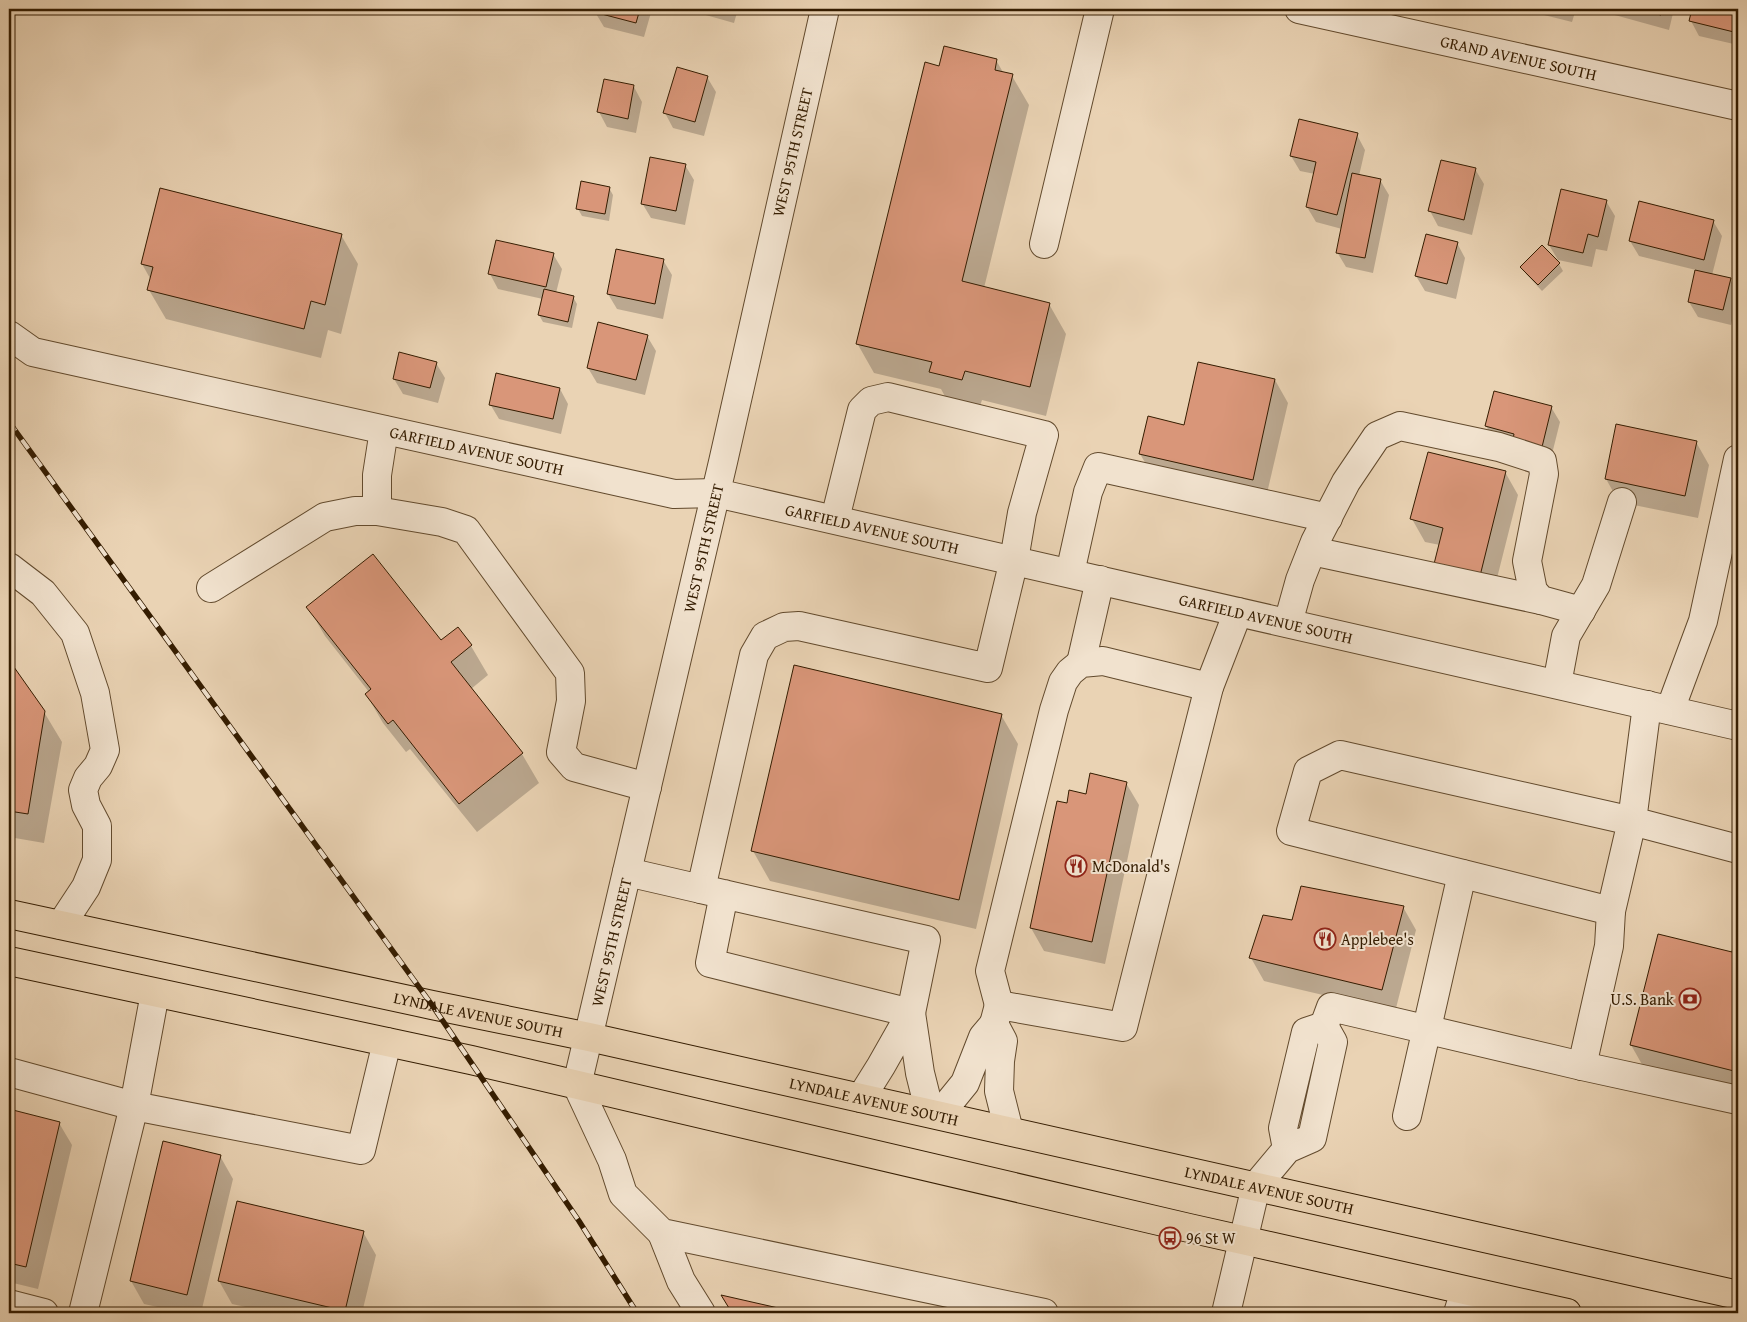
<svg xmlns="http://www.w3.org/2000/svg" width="1747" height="1322" font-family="'Gentium Book Plus',serif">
<rect width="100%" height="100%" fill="#ead3b4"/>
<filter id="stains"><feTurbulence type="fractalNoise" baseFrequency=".004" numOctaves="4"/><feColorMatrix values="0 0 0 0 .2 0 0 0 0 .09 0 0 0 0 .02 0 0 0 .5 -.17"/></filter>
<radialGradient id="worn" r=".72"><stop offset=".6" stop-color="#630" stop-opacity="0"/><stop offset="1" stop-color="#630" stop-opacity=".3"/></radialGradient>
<path fill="#0003" d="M 596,9 L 652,9 L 644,37 L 604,27 L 595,12 Z
M 693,9 L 723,9 L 732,11 L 733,9 L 738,9 L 734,23 L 695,12 Z
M 1537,9 L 1576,9 L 1572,22 L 1540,14 Z
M 1593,9 L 1674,9 L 1669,30 Z
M 1694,9 L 1738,9 L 1738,45 L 1699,36 L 1691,21 Z
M 996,60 L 1004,74 L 1012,76 L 1029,105 L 984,288 L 1049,304 L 1066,334 L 1046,416 L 982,400 L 979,409 L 948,402 L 941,389 L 874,373 L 857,343 L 940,68 Z
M 707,77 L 716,92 L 704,136 L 673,128 L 665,113 Z
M 634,87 L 642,102 L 636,133 L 607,127 L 599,112 Z
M 1357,135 L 1365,150 L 1359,176 L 1380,180 L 1389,195 L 1373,273 L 1346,267 L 1337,252 L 1342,229 L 1316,222 L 1307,207 L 1315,174 L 1300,171 L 1291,156 Z
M 685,165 L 694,180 L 685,225 L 651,218 L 642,203 Z
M 1475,169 L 1484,184 L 1472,235 L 1438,226 L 1430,211 Z
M 609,188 L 613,195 L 609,221 L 582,216 L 578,209 Z
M 1606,201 L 1615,216 L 1607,251 L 1596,249 L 1592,267 L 1558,260 L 1549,245 Z
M 1713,221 L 1722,236 L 1712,275 L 1730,279 L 1738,294 L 1731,325 L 1698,317 L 1689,302 L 1696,270 L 1639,256 L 1630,241 Z
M 341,235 L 358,264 L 341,334 L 328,330 L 321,358 L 166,319 L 149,290 L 151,280 L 142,264 Z
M 1457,243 L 1465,258 L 1456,299 L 1425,291 L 1416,276 Z
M 553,254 L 562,269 L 556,293 L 573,297 L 577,304 L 572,328 L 543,322 L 539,315 L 543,299 L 498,289 L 490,274 Z
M 663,260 L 672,275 L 663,319 L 617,309 L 608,294 Z
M 1559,264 L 1563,271 L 1542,291 L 1526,274 L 1522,267 Z
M 647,336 L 656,351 L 645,395 L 597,383 L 588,368 Z
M 436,363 L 445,378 L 438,403 L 403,394 L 394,379 Z
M 1275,380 L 1288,403 L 1265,502 L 1153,476 L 1140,454 Z
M 560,389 L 568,404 L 561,434 L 499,419 L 490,404 Z
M 1551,407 L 1560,422 L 1550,462 L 1495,441 L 1486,426 Z
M 1696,442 L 1709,465 L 1698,518 L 1619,502 L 1606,479 Z
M 1505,472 L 1518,495 L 1491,602 L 1440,545 L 1425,542 L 1412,519 Z
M 308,607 L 441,642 L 471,646 L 488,675 L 471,689 L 522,754 L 539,783 L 477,832 L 410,749 L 406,752 L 383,723 L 366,694 L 369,692 L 325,636 Z
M 9,663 L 44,712 L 62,742 L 44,843 L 9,837 Z
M 1001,715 L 1018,744 L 976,929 L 770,881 L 753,851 Z
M 1126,783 L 1139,805 L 1105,964 L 1044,951 L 1031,928 L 1068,804 Z
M 1403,907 L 1416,930 L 1395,1012 L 1264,981 L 1251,958 L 1293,921 Z
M 1738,931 L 1738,1097 L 1648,1075 L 1631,1045 L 1732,954 Z
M 9,1111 L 59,1123 L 72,1145 L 38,1289 L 9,1282 Z
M 220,1156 L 233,1179 L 201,1313 L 185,1313 L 144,1304 L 131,1281 Z
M 363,1232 L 376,1255 L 362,1313 L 273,1313 L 232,1304 L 219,1281 Z
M 723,1297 L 787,1311 L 788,1313 L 733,1313 Z"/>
<path fill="#d99679" stroke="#341c00" d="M 595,9 L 640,9 L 636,23 L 594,12 Z
M 1637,9 L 1662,9 L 1661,15 Z
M 1692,9 L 1738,9 L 1738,33 L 1689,21 Z
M 944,46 L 997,59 L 995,70 L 1013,74 L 962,281 L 1050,303 L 1030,387 L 965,371 L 962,380 L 929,372 L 932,362 L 856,344 L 925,62 L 939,66 Z
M 677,67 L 708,76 L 695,122 L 663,113 Z
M 604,79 L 634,85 L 628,119 L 597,112 Z
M 1299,119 L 1358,133 L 1337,215 L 1306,207 L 1316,162 L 1290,156 Z
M 650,157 L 686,164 L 676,211 L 641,204 Z
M 1441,160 L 1476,168 L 1464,220 L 1428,211 Z
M 1352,173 L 1381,179 L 1365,258 L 1336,253 Z
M 581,181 L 610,187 L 605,214 L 576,209 Z
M 160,188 L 342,234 L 325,305 L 311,301 L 304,329 L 147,290 L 153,267 L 141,264 Z
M 1561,189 L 1607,200 L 1598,237 L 1588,234 L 1583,253 L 1548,245 Z
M 1639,201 L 1714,220 L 1704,260 L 1629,241 Z
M 1426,234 L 1458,242 L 1447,284 L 1415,276 Z
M 496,240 L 554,253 L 546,287 L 488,274 Z
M 1542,245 L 1560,263 L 1538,285 L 1520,267 Z
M 616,249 L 664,259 L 655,304 L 607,294 Z
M 1695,270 L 1731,278 L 1723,310 L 1688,302 Z
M 544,289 L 574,296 L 568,322 L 538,315 Z
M 598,322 L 648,335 L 636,380 L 587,368 Z
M 399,352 L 437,362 L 430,388 L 393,379 Z
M 1198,362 L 1275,379 L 1253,480 L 1139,454 L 1148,416 L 1184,425 Z
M 496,373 L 560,388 L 553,419 L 489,405 Z
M 1494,391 L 1552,406 L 1542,447 L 1513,439 L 1514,434 L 1485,426 Z
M 1616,424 L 1697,441 L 1685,496 L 1605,479 Z
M 1428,452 L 1506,471 L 1479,580 L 1433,568 L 1443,528 L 1410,519 Z
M 373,554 L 441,640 L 458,627 L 472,645 L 451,662 L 523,753 L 459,804 L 393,720 L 388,724 L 365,694 L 371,689 L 306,607 Z
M 9,660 L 45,711 L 28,814 L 9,811 Z
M 794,665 L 1002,714 L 959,900 L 751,851 Z
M 1090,773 L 1127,782 L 1092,942 L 1030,928 L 1057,801 L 1067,803 L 1069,790 L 1086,794 Z
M 1301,886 L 1404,906 L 1382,990 L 1249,958 L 1263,915 L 1292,920 Z
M 1738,926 L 1738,1072 L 1630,1045 L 1658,934 L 1732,952 Z
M 9,1109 L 60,1122 L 26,1267 L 9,1263 Z
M 163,1141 L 221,1155 L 187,1295 L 130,1281 Z
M 237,1201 L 364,1231 L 345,1311 L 218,1281 Z
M 721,1295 L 787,1310 L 789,1313 L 732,1313 Z"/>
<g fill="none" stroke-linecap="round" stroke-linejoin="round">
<g stroke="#624a2d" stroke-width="30">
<g id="minor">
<path d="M 825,9 L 723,462 L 577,1085 L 612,1160 L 623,1194 L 662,1233 L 1044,1313"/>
<path id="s1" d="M 1299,9 L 1738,106"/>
<path d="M 1044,244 L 1100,9"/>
<path id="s2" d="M 9,335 L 33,352 L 674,494 L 716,493 L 1738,726"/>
<path d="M 377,511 L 377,475 L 384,430"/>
<path d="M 1312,551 L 1541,600"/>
<path d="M 9,567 L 43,593 L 75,633 L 95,693 L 105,750 L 98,766 L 88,778 L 83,790 L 86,805 L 97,826 L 97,860 L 86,887 L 61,925"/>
<path d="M 1070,573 L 1088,492 L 1098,467 L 1328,518"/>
<path d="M 211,588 L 325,517 L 355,511 L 377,511 L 442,522 L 466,530 L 570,673 L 571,701 L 561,752 L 574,767 L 647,787"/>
<path d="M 1288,623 L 1300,580 L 1315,542 L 1346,482 L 1377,436 L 1400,426 L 1499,447 L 1542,461 L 1544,474 L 1527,561 L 1533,591 L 1541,600 L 1581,611"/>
<path d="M 1081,663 L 1100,580"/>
<path d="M 1557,684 L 1566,636 L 1596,585 L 1622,502"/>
<path d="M 1647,705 L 1632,821 L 1738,849"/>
<path d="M 1670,710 L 1703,621 L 1738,459"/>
<path d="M 1340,755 L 1632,821 L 1611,911 L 1291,831 L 1308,771 Z"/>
<path d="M 627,872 L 701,889 L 754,655 L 765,636 L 784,627 L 799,626 L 988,668 L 1014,560 L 1022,513 L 1044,435 L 888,397 L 871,401 L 862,410 L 835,519"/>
<path d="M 701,889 L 926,940 L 911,1013 L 710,963 L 724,894"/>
<path d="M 155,993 L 134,1106 L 361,1150 L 387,1042"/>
<path d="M 999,1005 L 990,971 L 1054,710 L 1063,682 L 1070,672 L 1081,663 L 1103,661 L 1209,687"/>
<path d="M 994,1024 L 999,1005 L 1123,1027 L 1209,687 L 1238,612"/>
<path d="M 1324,1026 L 1331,1007 L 1582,1066 L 1738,1100"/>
<path d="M 1582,1066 L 1609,946 L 1611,911"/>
<path d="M 9,1072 L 134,1106 L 83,1313"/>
<path d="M 861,1098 L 881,1066 L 911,1013 L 920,1073 L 930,1113"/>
<path d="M 939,1115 L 965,1083 L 983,1037 L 994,1024 L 1003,1041 L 1000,1061 L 999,1091 L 1009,1131"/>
<path d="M 1407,1116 L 1462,874"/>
<path d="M 662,1233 L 681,1281 L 701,1313"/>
<path d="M 9,1304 L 44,1313"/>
<path d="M 1226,1313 L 1256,1186 L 1287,1149 L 1312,1138 L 1333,1042 L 1324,1026 L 1306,1032 L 1283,1128 L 1287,1149"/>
<path d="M 1458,1313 L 1465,1291"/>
<path d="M 1480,1313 L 1485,1296"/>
</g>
</g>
<g stroke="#341c00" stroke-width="30">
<g id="major">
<path id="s3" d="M 9,914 L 432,1005 L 589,1037 L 1738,1295"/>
<path d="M 9,961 L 471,1060 L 1189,1228 L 1567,1313"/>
</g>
</g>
<use href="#minor" stroke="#f1e2ce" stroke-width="28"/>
<use href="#major" stroke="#ead3b4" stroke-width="28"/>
<g stroke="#341c00" stroke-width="5.5">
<path id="rail" d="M 9,422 L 432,1005 L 579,1221 L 637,1313"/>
</g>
<use href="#rail" stroke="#f1e2ce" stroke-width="4" stroke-dasharray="11" stroke-linecap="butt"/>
</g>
<defs>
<g id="restaurant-ring" transform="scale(1.125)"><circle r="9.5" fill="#f1e2ce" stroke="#8f2418" stroke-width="1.5"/><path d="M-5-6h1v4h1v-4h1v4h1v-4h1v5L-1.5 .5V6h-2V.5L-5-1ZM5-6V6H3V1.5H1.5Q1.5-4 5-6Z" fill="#8f2418"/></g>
<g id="bank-ring" transform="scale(1.125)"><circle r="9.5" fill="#f1e2ce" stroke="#8f2418" stroke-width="1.5"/><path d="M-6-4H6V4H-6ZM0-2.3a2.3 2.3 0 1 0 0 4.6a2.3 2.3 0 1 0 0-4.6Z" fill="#8f2418"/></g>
<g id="bus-ring" transform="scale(1.125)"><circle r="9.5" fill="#f1e2ce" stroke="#8f2418" stroke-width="1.5"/><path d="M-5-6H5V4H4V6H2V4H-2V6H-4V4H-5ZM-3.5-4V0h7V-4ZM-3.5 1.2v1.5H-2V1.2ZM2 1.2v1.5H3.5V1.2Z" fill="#8f2418"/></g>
</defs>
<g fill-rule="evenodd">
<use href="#restaurant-ring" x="1076" y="866"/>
<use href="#restaurant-ring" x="1325" y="939"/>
<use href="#bank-ring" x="1690" y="999"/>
<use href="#bus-ring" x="1170" y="1238"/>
</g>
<g text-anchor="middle" stroke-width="4" stroke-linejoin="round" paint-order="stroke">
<g font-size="16" fill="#341c00" stroke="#f1e2ce">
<text dy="6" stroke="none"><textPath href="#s1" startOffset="225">GRAND AVENUE SOUTH</textPath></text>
<text transform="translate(792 152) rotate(-77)" y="6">WEST 95TH STREET</text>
<text dy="6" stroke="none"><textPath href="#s2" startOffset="484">GARFIELD AVENUE SOUTH</textPath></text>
<text dy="6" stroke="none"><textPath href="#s2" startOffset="888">GARFIELD AVENUE SOUTH</textPath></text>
<text transform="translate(703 548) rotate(-77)" y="6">WEST 95TH STREET</text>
<text dy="6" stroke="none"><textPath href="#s2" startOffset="1292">GARFIELD AVENUE SOUTH</textPath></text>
<text transform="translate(611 942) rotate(-77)" y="6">WEST 95TH STREET</text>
<text dy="6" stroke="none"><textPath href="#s3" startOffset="480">LYNDALE AVENUE SOUTH</textPath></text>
<text dy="6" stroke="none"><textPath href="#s3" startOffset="885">LYNDALE AVENUE SOUTH</textPath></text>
<text dy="6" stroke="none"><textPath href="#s3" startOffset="1290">LYNDALE AVENUE SOUTH</textPath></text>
</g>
<g font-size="16" fill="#341c00" stroke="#f1e2ce" text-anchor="start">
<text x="1092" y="872">McDonald's</text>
<text x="1341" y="945">Applebee's</text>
<text x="1674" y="1005" text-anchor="end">U.S. Bank</text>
<text x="1186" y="1244">96 St W</text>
</g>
</g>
<rect width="1747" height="1322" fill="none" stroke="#ead3b4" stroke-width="30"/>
<rect x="10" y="10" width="1727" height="1302" fill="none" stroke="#341c00" stroke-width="2.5"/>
<rect x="15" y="15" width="1717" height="1292" fill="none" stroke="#341c00"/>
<rect width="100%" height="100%" filter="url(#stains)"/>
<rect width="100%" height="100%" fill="url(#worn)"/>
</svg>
